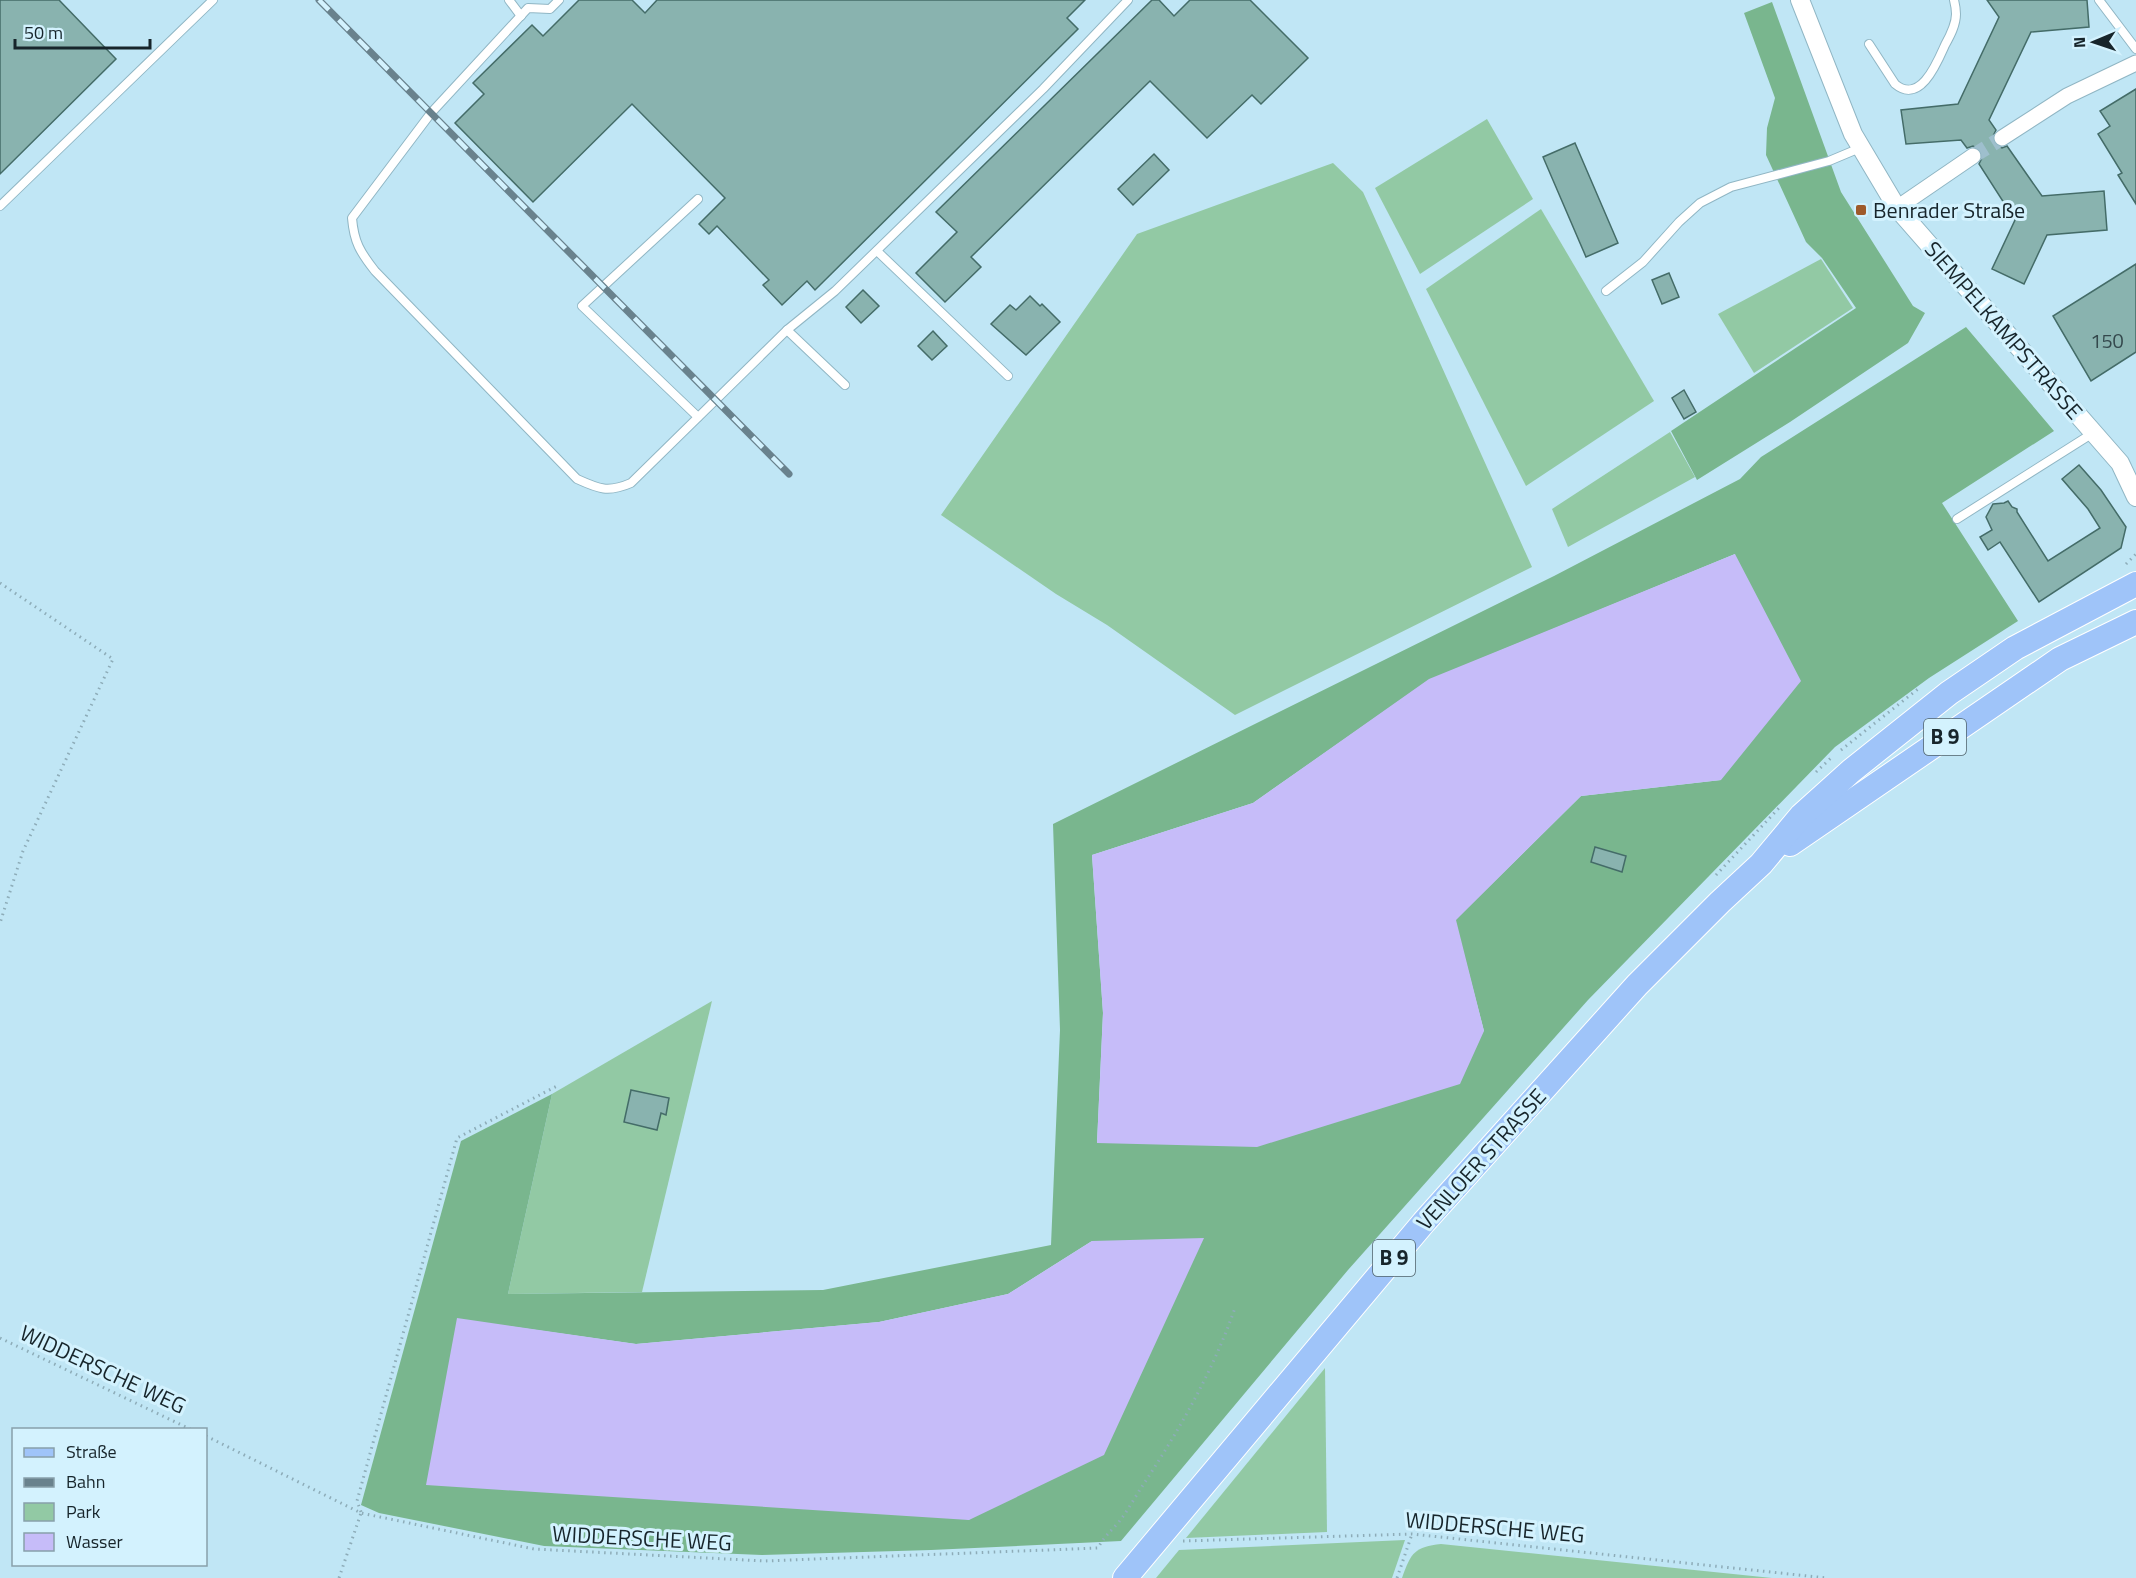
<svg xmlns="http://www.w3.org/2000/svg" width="2136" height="1578" font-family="'Titillium Web',sans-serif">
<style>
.green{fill:#92c9a4}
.forest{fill:#79b68e;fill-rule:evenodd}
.water{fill:#c6bcf9}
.building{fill:#89b3af;stroke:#446c68;stroke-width:1.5}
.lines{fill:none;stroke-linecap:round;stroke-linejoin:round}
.minor-tunnel{stroke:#9ebfcd;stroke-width:15;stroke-dasharray:15 8;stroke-linecap:butt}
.service-casing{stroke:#90b6c4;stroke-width:10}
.minor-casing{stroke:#90b6c4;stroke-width:17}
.tertiary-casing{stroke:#90b6c4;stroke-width:20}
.primary-casing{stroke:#fff;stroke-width:26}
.path{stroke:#8dacb8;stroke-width:3;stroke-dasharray:1.5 4.5;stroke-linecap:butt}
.service{stroke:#fff;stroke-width:8}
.minor{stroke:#fff;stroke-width:15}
.tertiary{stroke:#fff;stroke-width:18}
.primary{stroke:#9fc4f9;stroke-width:24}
.rail-casing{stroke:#69828d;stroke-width:7}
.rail{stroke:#d3f2fe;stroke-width:4.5;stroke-dasharray:14;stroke-linecap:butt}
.poi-dot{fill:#9e5a2b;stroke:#d3f2fe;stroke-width:2}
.labels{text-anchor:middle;stroke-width:6;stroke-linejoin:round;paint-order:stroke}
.number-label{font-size:20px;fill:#34484c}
.shield{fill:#d3f2fe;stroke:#4f626a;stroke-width:1.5}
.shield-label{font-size:21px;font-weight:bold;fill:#17252b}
.poi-label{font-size:22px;fill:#17252b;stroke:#d3f2fe;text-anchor:start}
.street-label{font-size:22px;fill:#17252b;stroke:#d3f2fe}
</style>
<rect width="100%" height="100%" fill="#c0e6f5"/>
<!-- green -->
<g class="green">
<polygon points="1487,119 1533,199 1420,274 1375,188"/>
<polygon points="1333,163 1363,192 1532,567 1235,715 1107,625 1056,594 941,515 1137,234"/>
<polygon points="1541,209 1654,401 1526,486 1426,289"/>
<polygon points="1821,259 1853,308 1754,373 1718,314"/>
<polygon points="1670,432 1695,477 1568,547 1552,509"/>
<polygon points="712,1001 642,1292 508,1294 552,1094"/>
<polygon points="1325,1368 1327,1532 1186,1538"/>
<polygon points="1405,1540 1392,1578 1156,1578 1179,1550"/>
<path d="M 1441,1544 L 1772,1578 L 1402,1578 C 1411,1552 1415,1547 1441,1544 Z"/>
</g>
<!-- forest -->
<g class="forest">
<polygon points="1772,2 1841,192 1913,306 1925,313 1908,343 1790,422 1697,480 1671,431 1856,308 1822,258 1806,242 1766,155 1767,128 1775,98 1744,13"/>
<path d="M 1966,327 L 2054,431 L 1942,503 L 2018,621 L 1929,678 L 1835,747 L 1588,1000 L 1348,1270 L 1121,1541 L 931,1550 L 762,1555 L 544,1546 L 379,1513 L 361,1505 L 461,1141 L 552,1094 L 508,1294 L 823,1290 L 1051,1245 L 1060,1030 L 1053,824 L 1554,576 L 1740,479 L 1761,457 ZM 1735,554 L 1721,780 L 1581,796 L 1455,920 L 1484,1031 L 1097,1143 L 1103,1013 L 1092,855 L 1253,803 L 1429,680 ZM 1092,1241 L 969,1520 L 457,1319 L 636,1344 L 879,1322 L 1008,1294 Z"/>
</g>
<!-- water -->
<g class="water">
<polygon points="1735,554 1801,681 1721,780 1581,796 1456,920 1484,1031 1460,1084 1257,1147 1097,1143 1103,1013 1092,855 1253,803 1429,679"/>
<polygon points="1204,1238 1104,1455 969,1520 426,1485 457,1318 636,1344 879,1322 1008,1294 1092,1241"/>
</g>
<!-- building -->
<g class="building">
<polygon points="0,0 59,0 116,59 0,174"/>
<polygon points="579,0 632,0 645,13 657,0 1085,0 1067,18 1078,29 815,290 807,281 782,305 763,285 769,280 717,226 709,234 699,224 725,198 632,104 533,202 455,123 484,94 473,83 532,25 543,36"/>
<polygon points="1152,0 1159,0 1174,16 1190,0 1250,0 1308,58 1261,104 1252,95 1207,138 1150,81 971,257 981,267 945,302 916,273 957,232 936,212"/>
<polygon points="1987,0 2087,0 2089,27 2031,32 1989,120 1996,130 1992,138 1994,144 2002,148 2007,146 2042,196 2104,191 2107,230 2047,235 2024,284 1992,269 2015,220 1979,164 1983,156 1981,150 1973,146 1967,148 1961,140 1906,144 1901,110 1958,104 1999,17"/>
<polygon points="2136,89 2136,204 2118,175 2122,173 2098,134 2110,126 2100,111"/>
<polygon points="1575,143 1618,243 1586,257 1543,157"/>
<polygon points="1154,154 1169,170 1133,205 1118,189"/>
<polygon points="2136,264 2136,352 2091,381 2053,316"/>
<polygon points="1669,273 1679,297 1662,304 1652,280"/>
<polygon points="863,290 879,306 861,323 846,307"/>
<polygon points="1030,296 1040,306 1042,304 1060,322 1026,355 991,324 1010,305 1016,310"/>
<polygon points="933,331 947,346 932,360 918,346"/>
<polygon points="1684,390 1696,412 1684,419 1672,398"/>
<polygon points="2079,465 2101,490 2126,527 2121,548 2039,602 2000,542 1988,550 1980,537 1992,530 1986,517 1993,504 2004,503 2008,501 2012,507 2017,509 2017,512 2048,561 2100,528 2088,509 2062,479"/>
<polygon points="1595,847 1626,856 1622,872 1591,862"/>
<polygon points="631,1090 669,1098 666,1115 661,1113 657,1130 624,1122"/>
</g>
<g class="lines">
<!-- minor-tunnel -->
<polyline class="minor-tunnel" points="1973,156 2002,138"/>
<!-- service casing -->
<g class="service-casing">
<g id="service">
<polyline points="509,0 521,16"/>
<path d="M 559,0 L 550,9 L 528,8 L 431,113 L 352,218 C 354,242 360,252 375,271 L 577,479 C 599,489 608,493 631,483 L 787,330"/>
<polyline points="2099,0 2136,49"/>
<path d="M 1869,44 L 1895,84 C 1920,105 1937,63 1945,45 C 1950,36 1956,25 1956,14 C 1956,9 1955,4 1954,0"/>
<polyline points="698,199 582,306 698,417"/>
<polyline points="0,206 213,0"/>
<polyline points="877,251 1008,376"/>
<polyline points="1606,291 1643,262 1679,222 1700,203 1731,187 1829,161 1860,148"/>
<polyline points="845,385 787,330 835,291 1043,89 1128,0"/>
<polyline points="1957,519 2093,433"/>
</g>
</g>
<!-- minor casing -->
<g class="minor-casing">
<g id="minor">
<polyline points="2002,138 2067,96 2136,63"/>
<polyline points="1897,208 1973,156"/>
</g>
</g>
<!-- tertiary casing -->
<g class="tertiary-casing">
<polyline id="tertiary" points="1800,0 1853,134 1897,208 2120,463 2136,497"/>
</g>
<!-- primary casing -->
<g class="primary-casing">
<g id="primary">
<polyline points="1790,844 2060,659 2136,622"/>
<polyline points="1125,1578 1424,1222 1637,985 1720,902 1761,864 1801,816 1851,771 1949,693 2015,648 2136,584"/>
</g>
</g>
<!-- path -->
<g class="path">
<polyline points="2126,564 2136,554"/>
<polyline points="0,583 113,659 23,851 0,923"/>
<polyline points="1841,750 1918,689"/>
<polyline points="1816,772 1831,758"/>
<polyline points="1716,875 1779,808"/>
<polyline points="0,1338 192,1430"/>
<path d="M 206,1436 L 361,1513 L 534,1549 L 764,1561 L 1098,1548 C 1103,1538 1110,1532 1118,1523 C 1127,1512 1135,1497 1143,1485 C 1180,1429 1213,1371 1235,1308"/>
<polyline points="361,1512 357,1501 457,1138 557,1086"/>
<polyline points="1183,1541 1412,1534 1827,1578"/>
<polyline points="339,1578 361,1513"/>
<polyline points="1397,1578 1412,1534"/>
</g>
<!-- service -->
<use href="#service" class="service"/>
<!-- minor -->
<use href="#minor" class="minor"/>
<!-- tertiary -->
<use href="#tertiary" class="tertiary"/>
<!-- primary -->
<use href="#primary" class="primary"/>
<!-- rail casing -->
<g class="rail-casing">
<polyline id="rail" points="319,0 789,474"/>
</g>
<!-- rail -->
<use href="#rail" class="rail"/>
</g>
<!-- markers -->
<rect class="poi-dot" x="1855" y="204" width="12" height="12" rx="3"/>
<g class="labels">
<!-- number labels -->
<g class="number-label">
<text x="2107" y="348">150</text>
</g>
<!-- shield labels -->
<g class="shield">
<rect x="1924" y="719" width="42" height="36" rx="4.5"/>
<rect x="1373" y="1240" width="42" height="36" rx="4.5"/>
</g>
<g class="shield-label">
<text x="1945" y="744">B 9</text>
<text x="1394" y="1265">B 9</text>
</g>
<!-- poi labels -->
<g class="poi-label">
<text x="1873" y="218">Benrader Straße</text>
</g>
<!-- street labels -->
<g class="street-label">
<text transform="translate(2004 330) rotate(49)" y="8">SIEMPELKAMPSTRASSE</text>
<text transform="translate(1481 1159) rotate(-48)" y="8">VENLOER STRASSE</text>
<text transform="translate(103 1369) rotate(25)" y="8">WIDDERSCHE WEG</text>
<text transform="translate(1495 1527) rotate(5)" y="8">WIDDERSCHE WEG</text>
<text transform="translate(642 1538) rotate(3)" y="8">WIDDERSCHE WEG</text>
</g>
</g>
<!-- legend -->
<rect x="12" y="1428" width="195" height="138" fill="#d3f2fe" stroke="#88a0aa" stroke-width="1.5"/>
<rect x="24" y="1448" width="30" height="9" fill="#9fc4f9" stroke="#88a0aa" stroke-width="1.5"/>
<text x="66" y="1458" font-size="18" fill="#17252b">Straße</text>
<rect x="24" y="1478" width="30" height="9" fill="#69828d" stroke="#88a0aa" stroke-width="1.5"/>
<text x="66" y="1488" font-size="18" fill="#17252b">Bahn</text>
<rect x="24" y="1503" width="30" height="18" fill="#92c9a4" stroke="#88a0aa" stroke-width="1.5"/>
<text x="66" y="1518" font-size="18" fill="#17252b">Park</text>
<rect x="24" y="1533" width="30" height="18" fill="#c6bcf9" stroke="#88a0aa" stroke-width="1.5"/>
<text x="66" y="1548" font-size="18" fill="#17252b">Wasser</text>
<!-- north arrow -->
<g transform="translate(2094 42) rotate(268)" stroke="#d3f2fe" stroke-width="4.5" paint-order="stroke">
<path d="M0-4.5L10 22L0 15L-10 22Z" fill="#17252b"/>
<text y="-9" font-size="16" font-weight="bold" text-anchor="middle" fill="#17252b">N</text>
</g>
<!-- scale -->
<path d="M15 39v9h135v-9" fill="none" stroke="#17252b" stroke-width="3"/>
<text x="24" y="39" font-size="18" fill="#17252b" stroke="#d3f2fe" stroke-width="4.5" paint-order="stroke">50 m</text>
</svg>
